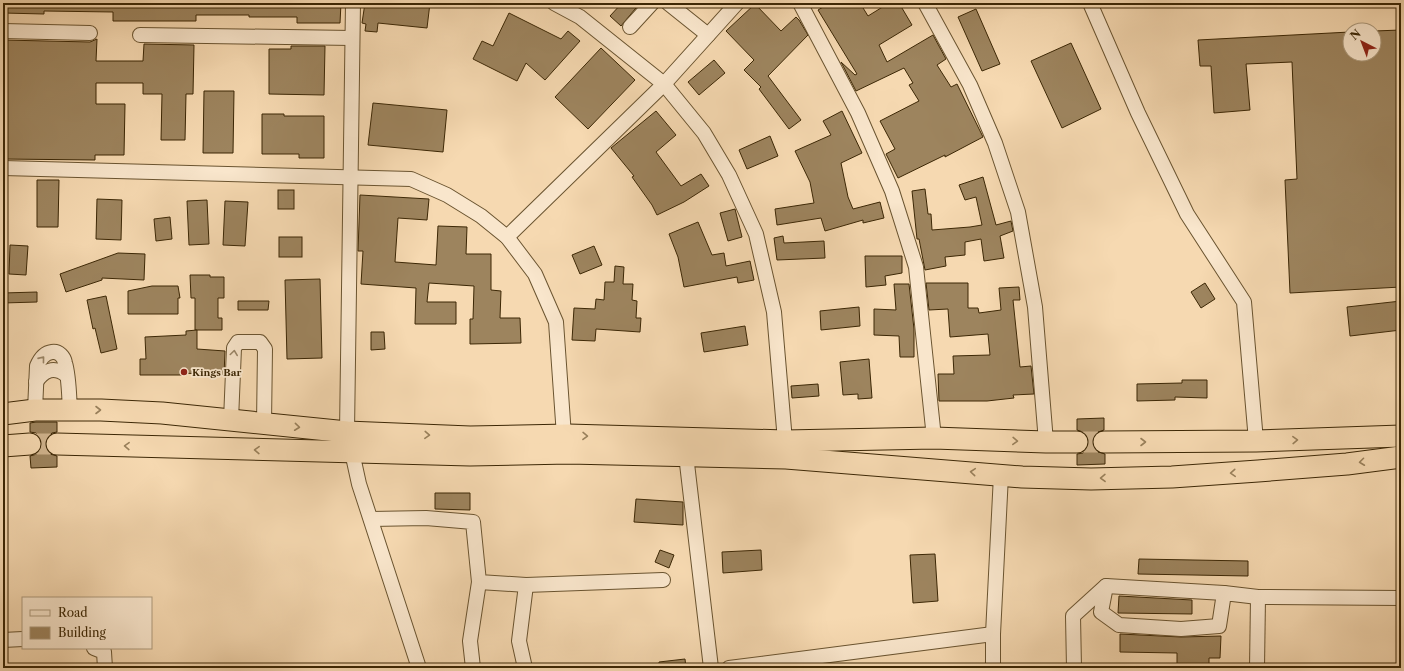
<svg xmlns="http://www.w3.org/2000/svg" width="1404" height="671" font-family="'Libre Caslon Text',serif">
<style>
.building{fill:#9d845e;stroke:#3c2705}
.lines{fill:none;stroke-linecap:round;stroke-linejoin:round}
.highway-tunnel{stroke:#d1b58f;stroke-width:21;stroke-dasharray:21 10;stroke-linecap:butt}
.minor-casing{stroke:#6a5430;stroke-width:16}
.highway-casing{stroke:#3c2705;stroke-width:23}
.minor{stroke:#f9e6cc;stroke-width:14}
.highway{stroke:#f6d9b1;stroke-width:21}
.oneway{stroke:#9a8668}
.oneway2{stroke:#99805b}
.poi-dot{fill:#8f2418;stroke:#f9e6cc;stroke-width:1.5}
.labels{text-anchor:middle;stroke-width:3.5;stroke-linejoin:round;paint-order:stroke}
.poi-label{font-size:10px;font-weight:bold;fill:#3c2705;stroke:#f9e6cc;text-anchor:start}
</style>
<rect width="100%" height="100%" fill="#f6d9b1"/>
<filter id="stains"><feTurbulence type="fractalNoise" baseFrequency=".005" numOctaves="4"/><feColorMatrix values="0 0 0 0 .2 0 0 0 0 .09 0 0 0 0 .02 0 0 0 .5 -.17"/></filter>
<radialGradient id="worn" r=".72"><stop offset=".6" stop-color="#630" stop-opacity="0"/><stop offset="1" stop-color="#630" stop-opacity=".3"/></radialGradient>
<!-- building -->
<g class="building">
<polygon points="3,3 341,3 340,23 297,23 297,17 249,17 249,15 196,15 196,21 113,21 113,12 44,11 44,14 3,13"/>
<polygon points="365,3 430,3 427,28 378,23 377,32 365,31 366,24 362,23"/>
<polygon points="622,3 640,3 621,26 610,16"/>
<polygon points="830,3 860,3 868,16 889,3 899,3 912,25 879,45 887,62 933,35 946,59 937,65 951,87 957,84 983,137 945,157 945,155 898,178 886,154 895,149 880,121 919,101 909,85 913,83 904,68 856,91 841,62 855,75 857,74 818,10"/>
<polygon points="755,4 781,31 796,17 799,20 808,35 768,76 801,120 789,129 759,89 761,87 744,70 754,60 726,31"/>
<polygon points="976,9 1000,64 982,71 958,17"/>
<polygon points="509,13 561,39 568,31 580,41 545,80 526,63 517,81 473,59 482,41 493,46"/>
<polygon points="1401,30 1401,287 1290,293 1285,180 1297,179 1292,62 1246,64 1250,110 1214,113 1211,66 1200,66 1198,40 1350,32 1350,54 1374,54 1374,31"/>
<polygon points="97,39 96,61 143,61 144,44 194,45 193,94 186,94 185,140 161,140 162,94 143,94 143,83 96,83 96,104 125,104 124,155 95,155 95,160 3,159 3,40 90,42"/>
<polygon points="1071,43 1101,109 1062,128 1031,61"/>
<polygon points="291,46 325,46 324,95 269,94 269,49 291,49"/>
<polygon points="601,48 635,80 588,129 555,97"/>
<polygon points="714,60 725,73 699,95 688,82"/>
<polygon points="204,91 234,91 233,153 203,153"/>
<polygon points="373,103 447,110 443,152 368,145"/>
<polygon points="656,111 676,135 656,152 681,186 701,174 709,186 684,202 657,215 652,205 632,177 634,176 611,148"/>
<polygon points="842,111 862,153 841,163 848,197 853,209 880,202 884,218 863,223 863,220 825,231 821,218 777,225 775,209 814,203 810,182 795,151 831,135 823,121"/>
<polygon points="262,114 284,114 284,116 324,116 324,158 299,158 299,154 262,154"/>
<polygon points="770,136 778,156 747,169 739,150"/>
<polygon points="983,177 996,225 1011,221 1013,231 1000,236 1004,258 984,261 981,239 965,242 965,255 945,257 946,266 925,270 919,239 917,239 912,191 925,189 928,214 931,214 932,230 970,227 982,225 976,197 965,200 959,185"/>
<polygon points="37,180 59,180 58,227 37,227"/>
<rect x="278" y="190" width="16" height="19"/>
<polygon points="360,195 429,199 427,220 398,218 395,262 436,265 438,226 467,227 466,254 491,254 491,290 501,291 500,318 520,318 521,343 470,344 470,319 473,319 474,286 429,283 427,302 456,302 456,324 415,324 416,288 361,284 363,251 358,251"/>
<polygon points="97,199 122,200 121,240 96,239"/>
<polygon points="207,200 209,244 189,245 187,201"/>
<polygon points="225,201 248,202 245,246 223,245"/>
<polygon points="735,209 742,237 728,241 720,213"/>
<polygon points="170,217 172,239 156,241 154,219"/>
<polygon points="698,222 712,255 724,253 726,266 750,261 754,280 738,283 737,277 684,287 678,257 669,234"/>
<polygon points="783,236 784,243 824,241 825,258 777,260 774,238"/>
<rect x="279" y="237" width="23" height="20"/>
<polygon points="10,245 28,246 26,275 9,274"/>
<polygon points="594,246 602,265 580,274 572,255"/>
<polygon points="118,253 145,254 144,280 102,278 102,280 66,292 60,274"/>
<polygon points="865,256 902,256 902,273 885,276 886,285 866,287"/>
<polygon points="615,266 624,267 623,284 633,284 632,300 637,301 636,318 641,318 640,332 596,329 595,341 572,340 574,308 595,309 596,299 604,300 605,282 614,282"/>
<polygon points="190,275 210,275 210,277 224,277 224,298 218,298 218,318 222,318 222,330 195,330 195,298 191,298"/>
<polygon points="320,279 322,358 287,359 285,280"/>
<polygon points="926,283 968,283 968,308 978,308 979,313 1001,310 999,288 1019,287 1020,300 1013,300 1020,367 1031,366 1034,394 1013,395 1014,398 987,401 939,401 938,374 954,374 953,356 990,355 988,334 950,337 948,309 929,310"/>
<polygon points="1205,283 1215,299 1201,308 1191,292"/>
<polygon points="894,284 909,284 914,329 914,357 900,357 899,336 874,335 874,309 896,310"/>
<polygon points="152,286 178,286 180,298 178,298 178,314 128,314 128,291"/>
<polygon points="37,292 37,302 3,303 3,293"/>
<polygon points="106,296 117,349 101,353 95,328 93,329 87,300"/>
<polygon points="238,301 269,301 268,310 238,310"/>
<polygon points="1401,301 1401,330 1350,336 1347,307"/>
<polygon points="859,307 860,326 821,330 820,311"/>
<polygon points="745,326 748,345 704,352 701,333"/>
<polygon points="197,330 197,349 225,351 224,375 182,373 182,375 140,375 140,359 146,359 145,337 186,335 186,331"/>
<polygon points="371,332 384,332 385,349 371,350"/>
<polygon points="869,359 872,398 858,399 858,394 843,395 840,362"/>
<polygon points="1182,380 1207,380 1207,398 1175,397 1175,400 1137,401 1137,384 1182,383"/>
<polygon points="818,384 819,396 792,398 791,386"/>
<polygon points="1104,418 1104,430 1098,432 1094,436 1092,442 1094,448 1098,452 1105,454 1105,464 1077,465 1077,454 1083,453 1087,448 1089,442 1088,436 1083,432 1077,430 1077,419"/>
<polygon points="36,422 57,422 57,432 52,433 47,437 45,444 46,449 50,454 57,456 57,467 31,468 30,456 37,454 41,449 42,444 40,437 36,433 30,432 30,423"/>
<polygon points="435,493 470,493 470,510 435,509"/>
<polygon points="636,499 683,502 683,525 634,522"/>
<polygon points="660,550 674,555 669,568 655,562"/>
<polygon points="761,550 762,570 723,573 722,552"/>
<polygon points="935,554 938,601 913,603 910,555"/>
<polygon points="1139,559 1248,561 1248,576 1138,574"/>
<polygon points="1119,596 1192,600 1192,614 1118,613"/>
<polygon points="1120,634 1181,637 1221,636 1220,658 1209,658 1209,668 1177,668 1177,653 1120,652"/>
<polygon points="685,659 686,668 659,668 659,662"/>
</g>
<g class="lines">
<!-- highway-tunnel -->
<g class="highway-tunnel">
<polyline points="1077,442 1104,442"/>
<polyline points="30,444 57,444"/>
</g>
<!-- minor casing -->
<g class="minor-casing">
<g id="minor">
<polyline points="554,3 580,17 664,84 704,133 729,175 756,234 774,312 785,441"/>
<polyline points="668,3 708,35"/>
<polyline points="800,3 858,113 892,191 916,267 934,438"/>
<polyline points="925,3 970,85 995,143 1018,212 1035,307 1046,442"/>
<polyline points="1090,3 1138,113 1187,214 1244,302 1256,441"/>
<polyline points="630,27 652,3"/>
<polyline points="3,31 90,33"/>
<polyline points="140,35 352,38"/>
<polyline points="3,168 411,179 447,195 481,216 507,237 535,274 556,322 564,436"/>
<polyline points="507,237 664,84 737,3"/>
<path d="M 36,382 C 44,370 54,366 66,375"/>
<path d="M 35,410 L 37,366 C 40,359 44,353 52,352 C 59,351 64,357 65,363 C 69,376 69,396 70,410"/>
<polyline points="231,420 234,348 238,342 260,342 265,349 264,423"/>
<polyline points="347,432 353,3"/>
<polyline points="352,452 359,484 419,668"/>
<polyline points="686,455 711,668"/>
<polyline points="371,519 426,518 473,522 479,582 526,585 663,580"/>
<polyline points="1106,586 1224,593"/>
<polyline points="3,640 23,639"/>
<polyline points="94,648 104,652 105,668"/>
<polyline points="473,668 470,641 479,582"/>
<polyline points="525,668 519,641 526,585"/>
<polyline points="729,668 993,634"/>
<polyline points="993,668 993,634 1001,475"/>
<polyline points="1074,668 1073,616 1106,586 1101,612 1119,625 1181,629 1219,626 1224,593 1258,597 1401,598"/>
<polyline points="1257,668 1258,597"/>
</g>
</g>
<!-- highway casing -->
<g class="highway-casing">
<g id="highway">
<polyline points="3,414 35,410 101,410 162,413 347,432 470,437 568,435 785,441 934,438 1046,442 1077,442"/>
<polyline points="1104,442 1256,441 1401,436"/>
<polyline points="57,444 470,455 569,453 786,458 1022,477 1091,479 1172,477 1258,471 1347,464 1401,457"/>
<polyline points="3,446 30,444"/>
</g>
</g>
<!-- minor -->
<use href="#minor" class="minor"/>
<!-- highway -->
<use href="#highway" class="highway"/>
</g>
<!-- one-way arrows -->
<defs><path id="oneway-chevron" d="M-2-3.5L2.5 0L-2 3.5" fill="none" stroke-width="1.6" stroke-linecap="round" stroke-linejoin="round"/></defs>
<g class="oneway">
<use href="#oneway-chevron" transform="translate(234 353) rotate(-82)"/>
<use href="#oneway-chevron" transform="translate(42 359) rotate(-51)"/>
</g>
<g class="oneway2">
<use href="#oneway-chevron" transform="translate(98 410)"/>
<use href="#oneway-chevron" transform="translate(297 427) rotate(6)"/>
<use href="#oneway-chevron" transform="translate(427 435) rotate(3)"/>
<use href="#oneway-chevron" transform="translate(585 436) rotate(1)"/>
<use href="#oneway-chevron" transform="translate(1295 440) rotate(-2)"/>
<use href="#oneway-chevron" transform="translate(1015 441) rotate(2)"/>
<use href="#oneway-chevron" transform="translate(1143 442)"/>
<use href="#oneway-chevron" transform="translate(127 446) rotate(-178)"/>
<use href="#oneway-chevron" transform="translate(257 450) rotate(-178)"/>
<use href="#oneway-chevron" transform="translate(1362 462) rotate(173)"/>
<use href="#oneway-chevron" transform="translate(973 472) rotate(-175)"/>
<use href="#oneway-chevron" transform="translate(1233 473) rotate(176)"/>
<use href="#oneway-chevron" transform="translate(1103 478) rotate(179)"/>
</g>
<!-- markers -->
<circle class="poi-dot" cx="184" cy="372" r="4"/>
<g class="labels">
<!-- poi labels -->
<g class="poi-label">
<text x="192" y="376">Kings Bar</text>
</g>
</g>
<!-- margin -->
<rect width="1404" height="671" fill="none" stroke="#f6d9b1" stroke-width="16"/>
<rect x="4" y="4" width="1396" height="663" fill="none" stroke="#3c2705" stroke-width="2"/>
<rect x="8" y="8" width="1388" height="655" fill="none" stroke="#3c2705"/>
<!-- legend -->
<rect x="22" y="597" width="130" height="52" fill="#f9e6cc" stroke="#ad9a7c"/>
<rect x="30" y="610" width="20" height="6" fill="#f9e6cc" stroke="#ad9a7c"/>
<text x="58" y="617" font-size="12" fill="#3c2705">Road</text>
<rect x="30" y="627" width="20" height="12" fill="#9d845e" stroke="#ad9a7c"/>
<text x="58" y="637" font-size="12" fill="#3c2705">Building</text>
<!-- north arrow -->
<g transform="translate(1362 42) rotate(318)"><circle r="19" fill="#f9e6cc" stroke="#ad9a7c"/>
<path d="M0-3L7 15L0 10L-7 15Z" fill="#8f2418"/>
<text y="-6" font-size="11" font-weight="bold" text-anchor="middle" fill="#3c2705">N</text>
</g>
<rect width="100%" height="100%" filter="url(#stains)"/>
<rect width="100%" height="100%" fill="url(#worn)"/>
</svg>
